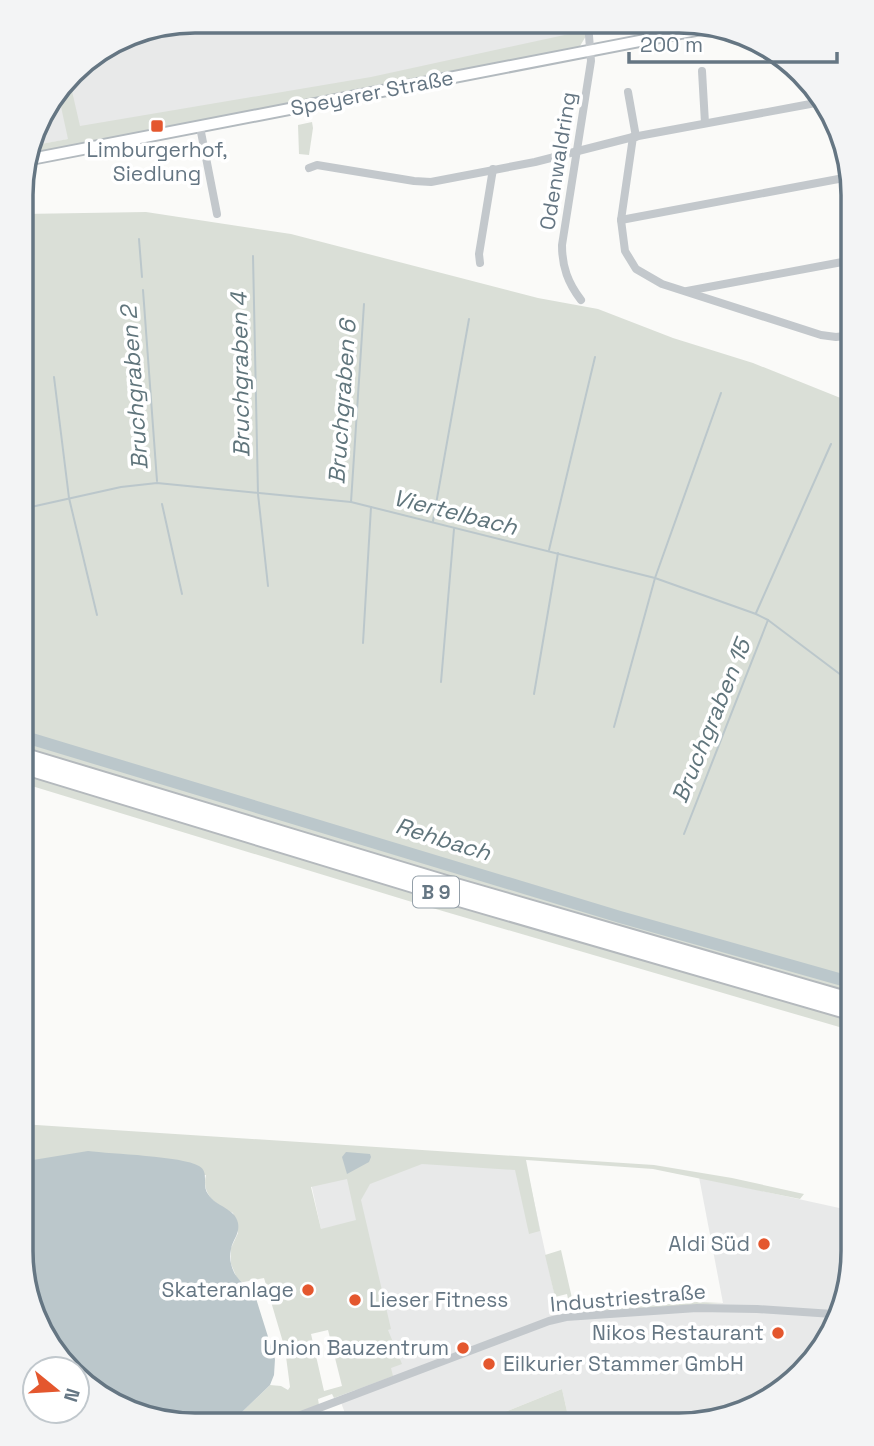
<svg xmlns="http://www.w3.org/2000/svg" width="874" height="1446" font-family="'Space Grotesk',sans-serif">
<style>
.built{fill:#e8e9e9}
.green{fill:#dadfd7;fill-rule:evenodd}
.water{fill:#bbc7cb}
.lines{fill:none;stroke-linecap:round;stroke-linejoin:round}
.stream{stroke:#bbc7cb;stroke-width:2}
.river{stroke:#bbc7cb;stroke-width:12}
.secondary-casing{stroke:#b3babf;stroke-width:14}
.highway-casing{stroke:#b4b9bd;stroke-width:18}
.street{stroke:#c3c8cc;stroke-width:8}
.secondary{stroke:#fff;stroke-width:10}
.highway{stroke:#fff;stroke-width:14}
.poi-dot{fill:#e4572e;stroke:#fff;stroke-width:2.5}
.labels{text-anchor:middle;stroke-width:7;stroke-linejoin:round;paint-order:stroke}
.shield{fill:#fff;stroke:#939fa8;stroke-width:2}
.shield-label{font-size:19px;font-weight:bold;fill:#657683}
.street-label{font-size:21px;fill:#657683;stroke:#fff}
.poi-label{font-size:21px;fill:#657683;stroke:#fff;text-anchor:end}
.water-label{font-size:23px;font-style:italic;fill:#60757c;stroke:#fff}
.rim{fill:none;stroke:#657683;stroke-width:3.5}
</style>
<rect width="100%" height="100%" fill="#fafaf8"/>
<!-- built -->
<g class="built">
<polygon points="195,21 584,23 586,36 165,122 30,146 39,118 80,64 129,34"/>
<polygon points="303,1146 525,1160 559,1315 723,1303 699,1177 853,1211 853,1263 817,1357 745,1412 680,1425 672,1425 668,1412 621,1425 570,1425 562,1389 475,1424 349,1424 339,1397 356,1391"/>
</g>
<!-- green -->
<g class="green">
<polygon points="568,23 584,23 586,36 580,46 581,49 191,125 176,125 28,154 30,146 68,139 58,93 69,78 80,126 371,77 569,34"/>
<polygon points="312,122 313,128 309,155 299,154 298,125"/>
<polygon points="146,212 291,234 538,298 598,309 673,338 753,363 853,403 853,993 522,899 22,748 22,214"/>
<polygon points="22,773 853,1019 853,1031 412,902 22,783"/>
<path d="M 21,1124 L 654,1165 L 732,1178 L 804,1194 L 800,1199 L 653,1169 L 526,1160 L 540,1231 L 529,1234 L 515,1170 L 422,1164 L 370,1184 L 361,1200 L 391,1329 L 388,1330 L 402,1364 L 391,1368 L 393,1376 L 334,1398 L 332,1394 L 318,1399 L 319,1405 L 267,1424 L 212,1424 L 242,1412 L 270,1385 L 281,1386 L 288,1390 L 290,1387 L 285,1349 L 264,1278 L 239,1283 L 231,1264 L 231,1248 L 238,1233 L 233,1213 C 217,1205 201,1195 206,1175 L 21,1173 ZM 347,1179 L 356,1220 L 321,1229 L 311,1187 ZM 328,1330 L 342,1386 L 324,1391 L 311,1334 Z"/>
<polygon points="561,1250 574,1307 581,1311 697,1302 723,1303 571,1313 567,1294 555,1297 545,1255"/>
<polygon points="562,1389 570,1425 475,1424"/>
<polygon points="668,1412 672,1425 621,1425"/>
</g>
<!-- water -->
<g class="water">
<path d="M 88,1151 C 111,1154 182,1156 199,1166 C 210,1172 201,1185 208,1194 C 216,1207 235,1208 238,1223 C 240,1234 233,1239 231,1249 C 227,1269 239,1283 254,1292 L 275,1359 L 274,1375 L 270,1385 L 242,1412 L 212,1424 L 172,1423 L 89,1389 L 77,1374 L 77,1369 L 73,1369 L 34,1317 L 21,1251 L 21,1173 L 25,1172 L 33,1160 Z"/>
<polygon points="346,1152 370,1154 371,1157 369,1162 347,1174 342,1157"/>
</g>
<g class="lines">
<!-- stream -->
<g class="stream">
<polyline points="139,239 142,277"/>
<polyline points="253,256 258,494 268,586"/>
<polyline points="143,290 157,481"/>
<polyline points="54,377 69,498 97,615"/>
<polyline points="351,502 364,304"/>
<polyline points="162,504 182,594"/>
<polyline points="22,509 121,487 157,483 351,502 655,578 756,614 768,620 853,684"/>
<polyline points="433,521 469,319"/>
<polyline points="549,550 595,357"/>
<polyline points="756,613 831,444"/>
<polyline points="363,643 371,507"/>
<polyline points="441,682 454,529"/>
<polyline points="534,694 558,553"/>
<polyline points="614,727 655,578 721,393"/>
<polyline points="684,834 768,620"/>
</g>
<!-- river -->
<polyline class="river" points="22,736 620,917 853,983"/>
<!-- secondary casing -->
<g class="secondary-casing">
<polyline id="secondary" points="26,160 717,26"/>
</g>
<!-- highway casing -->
<g class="highway-casing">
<g id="highway">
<polyline points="22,755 456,886 853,1001"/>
<polyline points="22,766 456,898 853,1013"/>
</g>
</g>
<!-- street -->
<g class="street">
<polyline points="702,71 705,123"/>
<polyline points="628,92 636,137"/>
<polyline points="200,127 217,214"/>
<polyline points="633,137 621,220 625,251 636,269 662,284 821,335 836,337 853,335"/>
<polyline points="309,168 317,165 414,181 431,182 535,162 633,137 821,102"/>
<polyline points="621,220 849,177"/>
<polyline points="480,263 479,254 493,169"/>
<polyline points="687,291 853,260"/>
<path d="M 581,300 C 568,283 562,267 562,245 L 591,61 L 588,23"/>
<polyline points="277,1424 549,1321 566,1317 697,1308 757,1309 833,1314"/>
</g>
<!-- secondary -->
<use href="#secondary" class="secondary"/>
<!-- highway -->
<use href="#highway" class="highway"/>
</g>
<!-- markers -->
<g class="poi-dot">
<rect x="150" y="119" width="14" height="14" rx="3.5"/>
<circle cx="764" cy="1244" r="7"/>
<circle cx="308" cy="1290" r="7"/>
<circle cx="355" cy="1300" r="7"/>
<circle cx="778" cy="1333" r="7"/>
<circle cx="463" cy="1348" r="7"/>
<circle cx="489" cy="1364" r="7"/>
</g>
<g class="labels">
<!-- shield labels -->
<rect class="shield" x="413" y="876.5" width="46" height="31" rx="5"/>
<g class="shield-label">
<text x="436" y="899">B 9</text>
</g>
<!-- street labels -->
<g class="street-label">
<text transform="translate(372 93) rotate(-11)" y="7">Speyerer Straße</text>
<text transform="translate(558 161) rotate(-81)" y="7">Odenwaldring</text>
<text transform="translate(628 1298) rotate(-5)" y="7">Industriestraße</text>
</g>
<!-- poi labels -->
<g class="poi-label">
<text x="157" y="157" text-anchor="middle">Limburgerhof,<tspan x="157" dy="24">Siedlung</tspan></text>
<text x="750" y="1251">Aldi Süd</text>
<text x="294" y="1297">Skateranlage</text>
<text x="369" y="1307" text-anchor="start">Lieser Fitness</text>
<text x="764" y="1340">Nikos Restaurant</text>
<text x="449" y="1355">Union Bauzentrum</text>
<text x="503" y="1371" text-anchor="start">Eilkurier Stammer GmbH</text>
</g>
<!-- water labels -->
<g class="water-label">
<text transform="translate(240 375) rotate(-91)" y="8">Bruchgraben 4</text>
<text transform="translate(134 388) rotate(-94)" y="8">Bruchgraben 2</text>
<text transform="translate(342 402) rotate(-86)" y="8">Bruchgraben 6</text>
<text transform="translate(455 512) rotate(14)" y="8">Viertelbach</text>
<text transform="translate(711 721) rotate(-68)" y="8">Bruchgraben 15</text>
<text transform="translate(443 839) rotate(17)" y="8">Rehbach</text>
</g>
</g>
<!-- crop -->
<path d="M0 0H874V1446H0ZM195 33H679A162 162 0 0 1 841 195V1251A162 162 0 0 1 679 1413H195A162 162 0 0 1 33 1251V195A162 162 0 0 1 195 33Z" fill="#f3f4f5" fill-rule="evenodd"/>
<path class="rim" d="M195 33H679A162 162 0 0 1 841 195V1251A162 162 0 0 1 679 1413H195A162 162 0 0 1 33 1251V195A162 162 0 0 1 195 33Z"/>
<!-- north arrow -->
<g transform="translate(56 1390) rotate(108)"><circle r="33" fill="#ffffff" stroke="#c1c8cd" stroke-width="2"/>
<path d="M0-5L12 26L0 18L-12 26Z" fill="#e4572e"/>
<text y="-10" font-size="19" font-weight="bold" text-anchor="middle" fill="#657683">N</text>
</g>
<!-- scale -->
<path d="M629 52v10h208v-10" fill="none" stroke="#657683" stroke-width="3.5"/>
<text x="640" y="52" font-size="21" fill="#657683" stroke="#ffffff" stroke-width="5" paint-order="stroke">200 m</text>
</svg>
